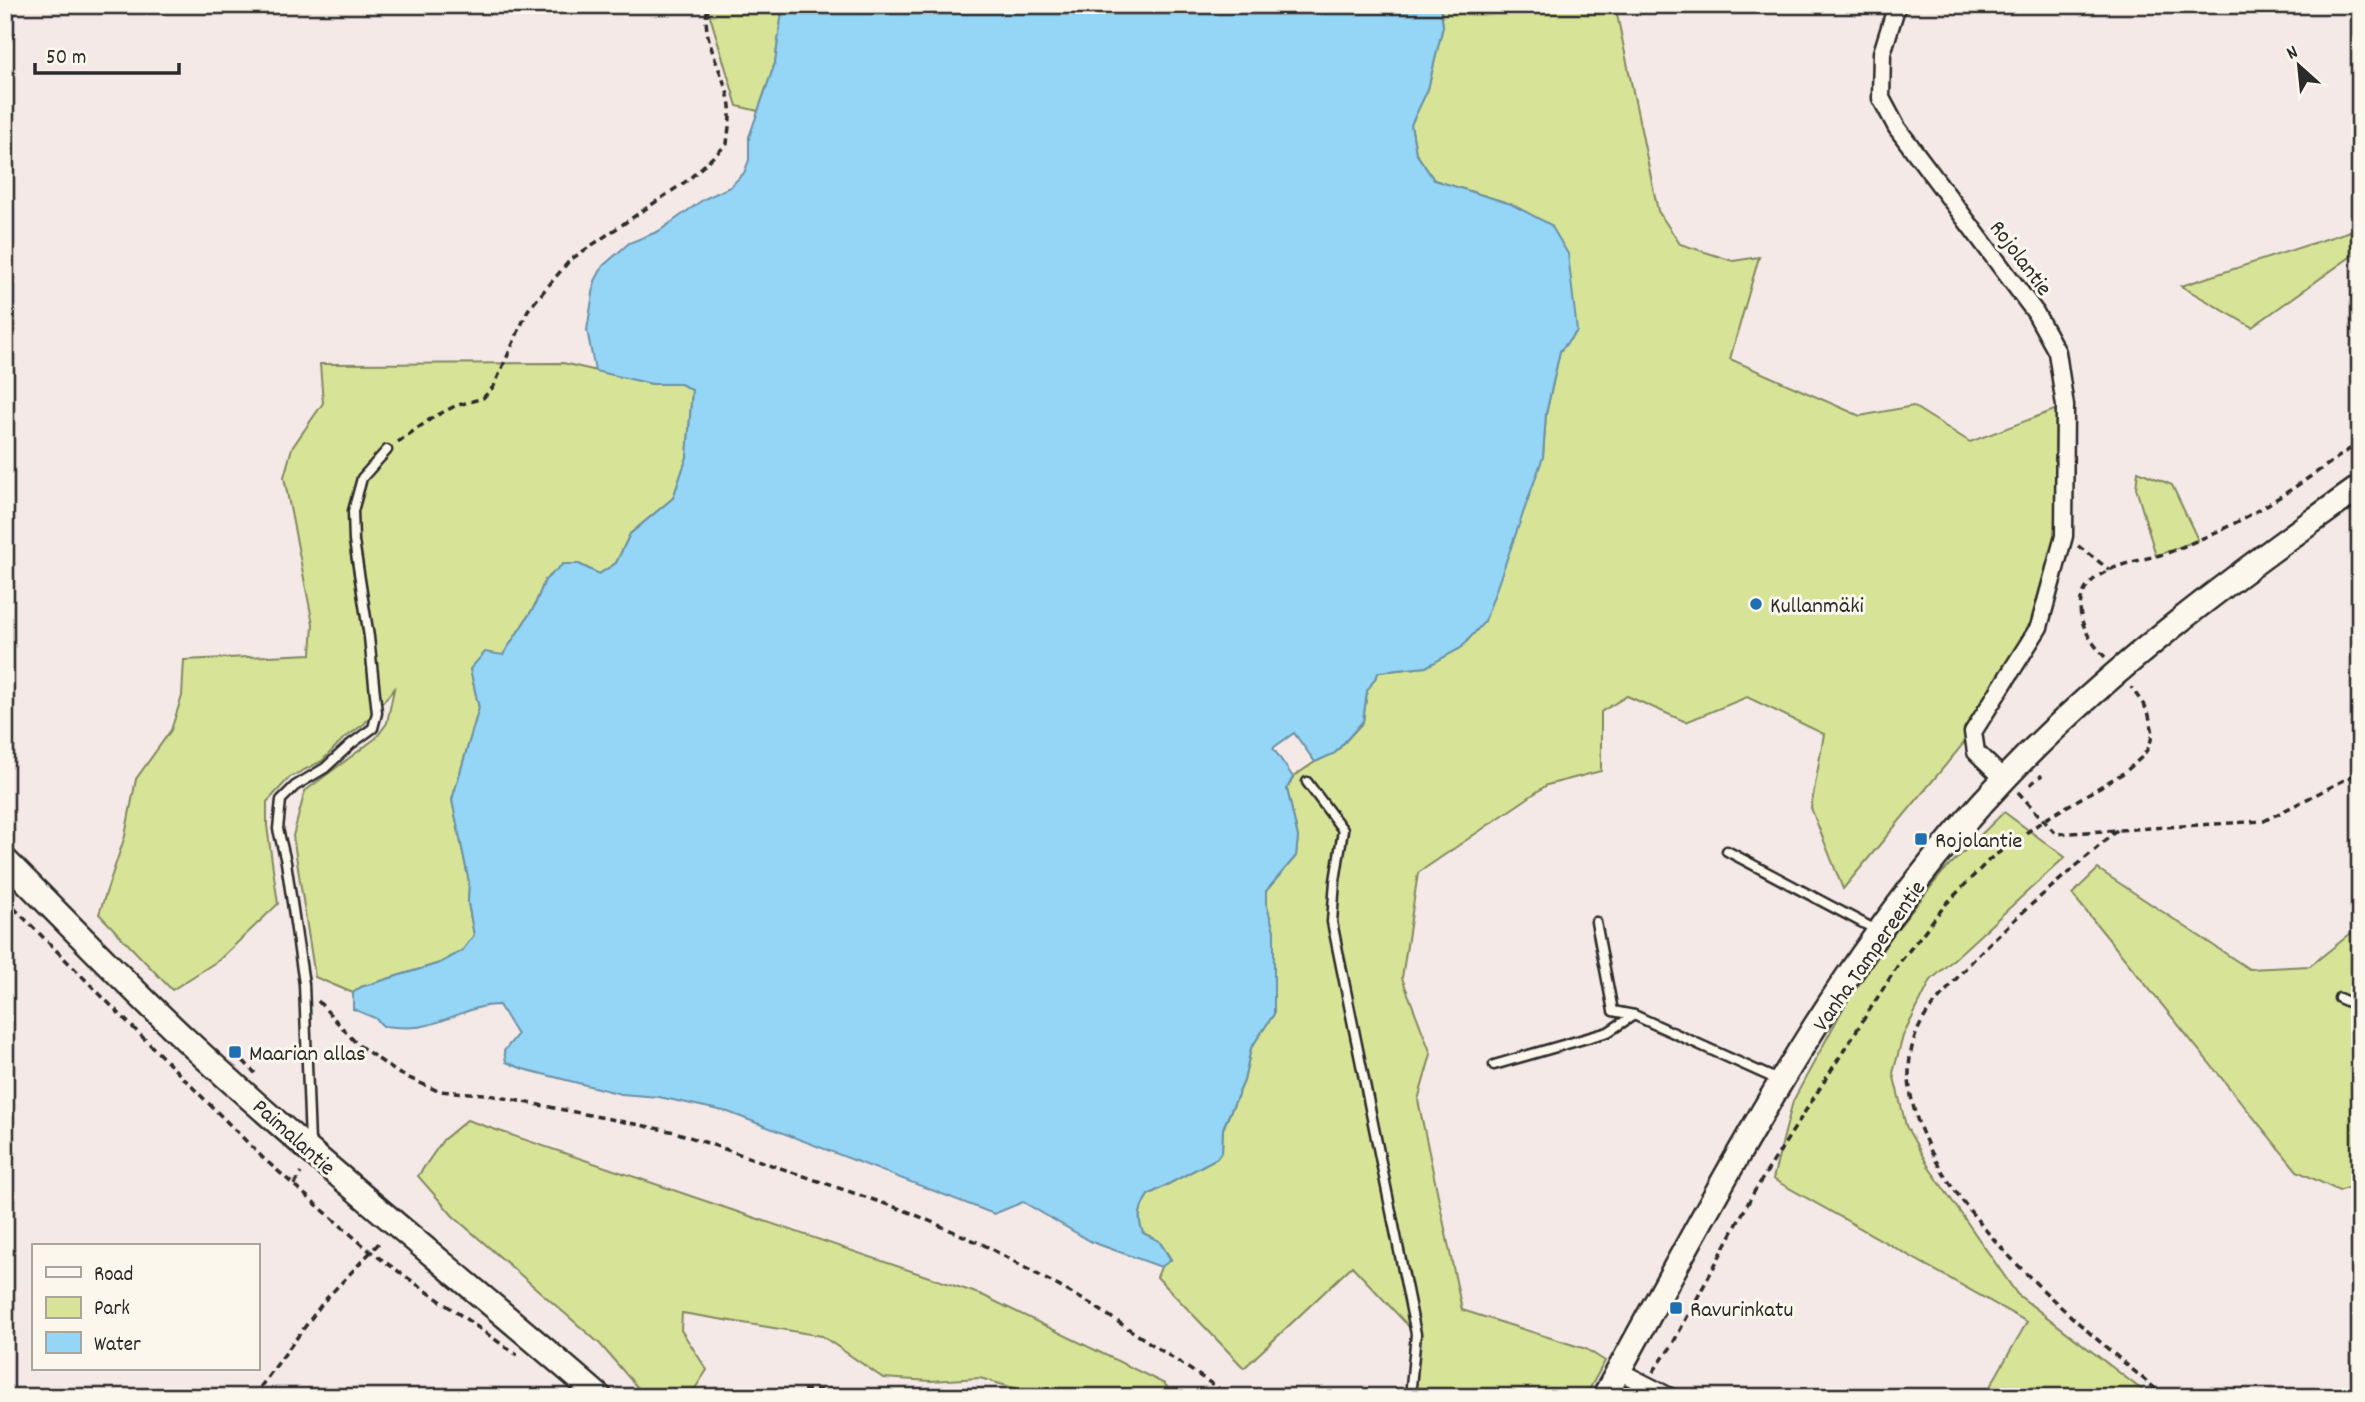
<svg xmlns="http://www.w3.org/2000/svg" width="2365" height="1402" font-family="Dekko,sans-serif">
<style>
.green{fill:#d7e497;stroke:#818861;stroke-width:2}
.water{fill:#95d5f6;stroke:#6b91a5;stroke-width:2}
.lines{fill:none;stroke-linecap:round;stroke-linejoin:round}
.lane-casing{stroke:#2b2b2b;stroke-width:13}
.street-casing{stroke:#2b2b2b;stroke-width:21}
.secondary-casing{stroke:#2b2b2b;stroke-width:28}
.path{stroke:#2b2b2b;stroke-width:3.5;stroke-dasharray:7 5;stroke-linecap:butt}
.lane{stroke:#fbf7ec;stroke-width:8}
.street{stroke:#fbf7ec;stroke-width:16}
.secondary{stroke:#fbf7ec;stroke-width:23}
.poi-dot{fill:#1f6fb2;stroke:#fbf7ec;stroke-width:2.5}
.labels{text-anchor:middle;stroke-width:6;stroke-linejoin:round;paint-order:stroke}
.street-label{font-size:23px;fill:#2b2b2b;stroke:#fbf7ec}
.poi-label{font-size:23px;fill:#2b2b2b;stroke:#fbf7ec;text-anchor:start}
</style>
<rect width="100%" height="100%" fill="#f5e9e7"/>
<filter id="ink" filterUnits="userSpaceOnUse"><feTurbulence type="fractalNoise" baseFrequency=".0143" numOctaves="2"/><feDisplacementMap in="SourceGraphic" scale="14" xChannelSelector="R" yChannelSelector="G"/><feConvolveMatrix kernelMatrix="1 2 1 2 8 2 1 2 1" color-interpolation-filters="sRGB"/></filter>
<g filter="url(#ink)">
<!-- green -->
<g class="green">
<polygon points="710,5 783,5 775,63 758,111 737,106 708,9"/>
<path d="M 1440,5 L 1615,5 L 1658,211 L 1680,244 L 1733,261 L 1759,257 L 1730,359 L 1860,416 L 1913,406 L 1970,442 L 2065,406 L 2064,536 L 2039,627 L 1973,732 L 1843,889 L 1811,808 L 1824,734 L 1747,697 L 1686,722 L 1627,696 L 1601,712 L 1601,771 L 1547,785 L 1418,873 L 1402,978 L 1431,1054 L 1418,1100 L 1462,1310 L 1586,1349 L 1605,1361 L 1585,1397 L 1410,1397 L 1416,1334 L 1352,1266 L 1244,1368 L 1157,1277 L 1161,1267 L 1171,1259 L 1159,1241 L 1143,1233 C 1137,1218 1139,1209 1148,1195 L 1217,1158 L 1222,1151 L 1223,1129 L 1244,1081 L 1251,1048 L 1274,1014 L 1274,931 L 1266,903 L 1266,891 L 1296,856 L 1298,837 L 1287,789 L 1293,777 L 1315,762 L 1335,753 L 1363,722 L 1367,691 L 1379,672 L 1426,667 L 1543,457 L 1546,414 L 1560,351 L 1577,331 L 1511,204 L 1434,180 L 1416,153 L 1411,124 L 1428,89 L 1443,26 Z"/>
<polygon points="2360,228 2360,250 2252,327 2181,286"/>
<polygon points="563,363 652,384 681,384 692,390 687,457 673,498 630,534 616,563 599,574 579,564 545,580 534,607 503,655 470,669 479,708 452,800 469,882 468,903 474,935 462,951 440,963 361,987 353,993 315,977 293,836 305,791 376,738 387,723 394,689 364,724 342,740 322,761 290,777 267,802 267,826 278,904 219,960 172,990 99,914 125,836 136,779 171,730 182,696 184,660 311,654 313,624 284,477 292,448 323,403 320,364"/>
<polygon points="2138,471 2172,485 2198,540 2156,556 2136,488"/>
<polygon points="2004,812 2065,857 1931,980 1903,1036 1893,1073 1906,1126 1930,1169 2017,1294 2151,1397 1984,1397 2027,1322 1773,1179 1793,1101 1844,1007 1893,934 1942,873"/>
<polygon points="2098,869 2249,969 2310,966 2360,926 2360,1183 2339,1191 2297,1171 2072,894"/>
<polygon points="467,1120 982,1295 1165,1384 1174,1397 1044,1397 980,1378 931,1381 883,1378 822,1336 682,1313 681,1330 707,1370 692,1393 687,1397 651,1397 637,1387 600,1344 453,1216 418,1176 443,1140"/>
</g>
<!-- water -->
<path class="water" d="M 783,5 L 1440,5 L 1443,26 L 1428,89 L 1411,125 L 1416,153 L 1434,180 L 1511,204 L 1551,225 L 1568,254 L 1577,331 L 1560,351 L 1546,414 L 1543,457 L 1485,621 L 1461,648 L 1426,667 L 1379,672 L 1367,691 L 1363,721 L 1335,753 L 1315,762 L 1294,733 L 1273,748 L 1293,777 L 1287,789 L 1298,837 L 1296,856 L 1266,891 L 1266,903 L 1274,931 L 1274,1014 L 1251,1048 L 1244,1081 L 1223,1128 L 1222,1151 L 1217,1158 L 1148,1195 C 1139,1209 1137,1218 1143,1233 L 1159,1241 L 1171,1260 L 1161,1267 L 1092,1242 L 1023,1202 L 994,1214 L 728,1112 L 659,1097 L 621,1094 L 523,1069 L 506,1062 L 504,1051 L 517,1035 L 499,1005 C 470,1005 450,1021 423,1026 C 410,1029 396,1027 383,1026 L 375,1018 L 353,1009 L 353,993 L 361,987 L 440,963 L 462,951 L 474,935 L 468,903 L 469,882 L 452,800 L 479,708 L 470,669 L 485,652 L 503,655 L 534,607 L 545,580 L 563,564 L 579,564 L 599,574 L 616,563 L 630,534 L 673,498 L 687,457 L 692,390 L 681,384 L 652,384 L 595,371 L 587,330 L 595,281 L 603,266 L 629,243 L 659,231 L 704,199 L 730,187 L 744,173 L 749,160 L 749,137 L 775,63 Z"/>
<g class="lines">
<!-- lane casing -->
<g class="lane-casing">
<g id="lane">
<polyline points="1307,782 1343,830 1335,881 1332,922 1416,1334 1410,1397"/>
<polyline points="1727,851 1876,930"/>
<polyline points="1596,922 1613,1011 1634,1015"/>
<polyline points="2339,998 2360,1007"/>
<polyline points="1494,1065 1608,1032 1634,1015 1778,1080"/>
<polyline points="310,1143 304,984 286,862 278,829 281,800 295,786 325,768 351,744 373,728 377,713 369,637 354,541 353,511 362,478 387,450"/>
<polyline points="2357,1190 2360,1193"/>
</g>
</g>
<!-- street casing -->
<g class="street-casing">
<g id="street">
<polyline points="1897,5 1882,53 1881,98 1897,128 2035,312 2057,352 2065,406 2064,536 2039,627 1973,732 1976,752 2004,779"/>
<polyline points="1619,1371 1670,1397"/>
</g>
</g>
<!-- secondary casing -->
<g class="secondary-casing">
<g id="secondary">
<path d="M 5,860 C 65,920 124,982 186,1040 C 319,1164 462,1277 600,1397"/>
<path d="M 1604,1397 C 1724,1182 1834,957 2006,777 C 2112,666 2235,576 2360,487"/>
</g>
</g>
<!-- path -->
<g class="path">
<path d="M 398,442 L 432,418 L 455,406 L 483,398 L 494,386 L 528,310 L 570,260 L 688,180 L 727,144 C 728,132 731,118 730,106 C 727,77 697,34 709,5"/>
<polyline points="2078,546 2110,570"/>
<path d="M 2105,657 C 2086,638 2068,606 2091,582 C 2111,563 2146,560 2170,552 C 2190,544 2210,535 2229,526 C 2275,503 2318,471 2360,442"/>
<polyline points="2030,785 2042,775"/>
<polyline points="2018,792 2056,834 2264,821 2360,772"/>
<path d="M 2117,830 C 2061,881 1999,927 1951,985 C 1942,996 1931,1006 1924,1018 C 1848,1146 2081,1325 2165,1397"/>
<polyline points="5,899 263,1158 371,1252 517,1355"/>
<polyline points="318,1001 357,1044 398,1073 438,1091 484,1094 675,1132 909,1212 984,1245 1091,1304 1218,1388 1221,1397"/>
<polyline points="235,1052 255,1073"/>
<polyline points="294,1185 301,1173"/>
<polyline points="1653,1372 1671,1347 1754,1192 1900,962 1946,904 1990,859 2044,820 2125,772 2142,757 2149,747 2153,733 2148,711 2131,687"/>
<polyline points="803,1390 863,1390 911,1397"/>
<polyline points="253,1397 324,1301 382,1240"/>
<polyline points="952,1397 993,1394 1002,1397"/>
</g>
<!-- lane -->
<use href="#lane" class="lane"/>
<!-- street -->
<use href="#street" class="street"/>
<!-- secondary -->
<use href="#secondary" class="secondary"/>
</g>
</g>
<!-- markers -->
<g class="poi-dot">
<circle cx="1756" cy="604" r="7"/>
<rect x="1914" y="832" width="14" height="14" rx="3.5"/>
<rect x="228" y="1045" width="14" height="14" rx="3.5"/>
<rect x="1669" y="1301" width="14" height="14" rx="3.5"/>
</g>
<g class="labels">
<!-- street labels -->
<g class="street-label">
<text transform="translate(2022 257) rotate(53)" y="8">Rojolantie</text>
<text transform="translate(1868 955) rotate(-55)" y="8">Vanha Tampereentie</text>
<text transform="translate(295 1136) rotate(42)" y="8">Paimalantie</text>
</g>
<!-- poi labels -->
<g class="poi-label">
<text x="1770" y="612">Kullanmäki</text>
<text x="1935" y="847">Rojolantie</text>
<text x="249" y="1060">Maarian allas</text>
<text x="1690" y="1316">Ravurinkatu</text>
</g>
</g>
<!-- margin -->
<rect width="2365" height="1402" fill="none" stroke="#fbf7ec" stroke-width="28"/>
<rect x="14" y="14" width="2337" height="1374" fill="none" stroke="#2b2b2b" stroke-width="2.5" filter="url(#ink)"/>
<!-- legend -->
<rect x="32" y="1244" width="228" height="126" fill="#fbf7ec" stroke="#a8a59f" stroke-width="2"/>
<rect x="46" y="1267" width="35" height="10" fill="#fbf7ec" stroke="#a8a59f" stroke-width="2"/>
<text x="94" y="1280" font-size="21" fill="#2b2b2b">Road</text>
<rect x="46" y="1297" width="35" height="21" fill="#d7e497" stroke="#a8a59f" stroke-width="2"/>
<text x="94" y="1314" font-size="21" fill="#2b2b2b">Park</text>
<rect x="46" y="1332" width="35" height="21" fill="#95d5f6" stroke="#a8a59f" stroke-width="2"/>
<text x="94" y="1350" font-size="21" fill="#2b2b2b">Water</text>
<!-- north arrow -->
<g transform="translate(2299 66) rotate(333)" stroke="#fbf7ec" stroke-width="5" paint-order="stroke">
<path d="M0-5L12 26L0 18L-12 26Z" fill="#2b2b2b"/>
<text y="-10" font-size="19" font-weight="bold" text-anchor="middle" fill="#2b2b2b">N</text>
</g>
<!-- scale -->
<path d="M35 63v10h144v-10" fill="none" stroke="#2b2b2b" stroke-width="3.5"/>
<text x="46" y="63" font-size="21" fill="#2b2b2b" stroke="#fbf7ec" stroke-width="5" paint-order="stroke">50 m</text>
</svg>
